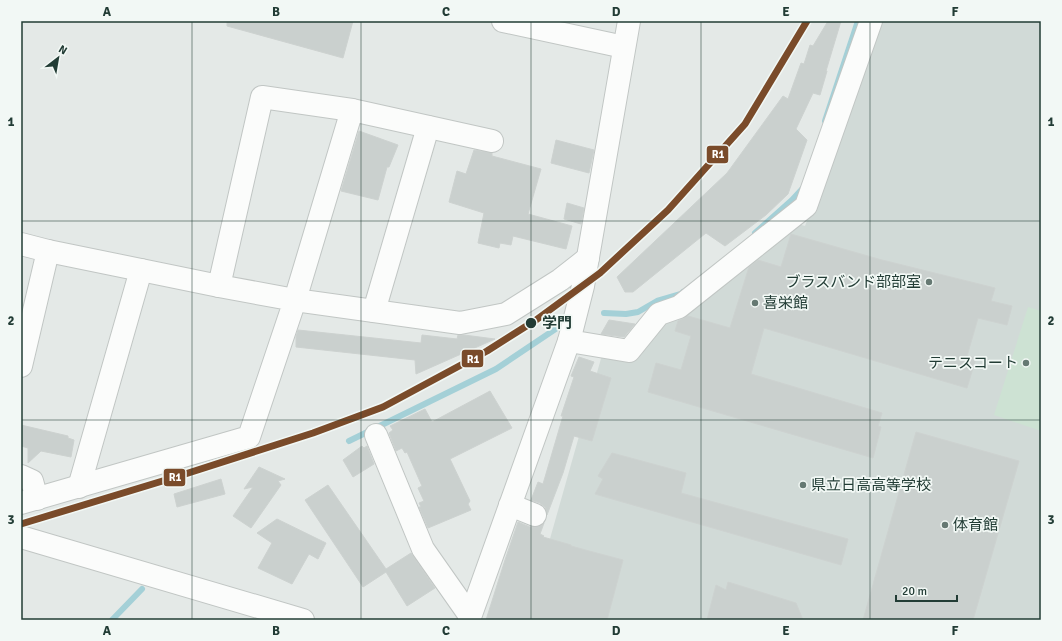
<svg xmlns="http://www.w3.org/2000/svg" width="1062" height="641" font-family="Signika,'Noto Sans JP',sans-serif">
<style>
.built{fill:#d1dad7}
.pitch{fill:#cde2d3}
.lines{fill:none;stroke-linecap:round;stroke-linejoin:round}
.stream{stroke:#a4d0d7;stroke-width:6}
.building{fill:#cad0ce;stroke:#cdd2d0}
.minor-casing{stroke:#c1c6c4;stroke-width:24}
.minor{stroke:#fbfcfb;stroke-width:22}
.rail-1-casing{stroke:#f2f8f5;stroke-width:10}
.rail-1{stroke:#7a4b2a;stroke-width:7}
.grid{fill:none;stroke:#223c35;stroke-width:1;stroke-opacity:0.55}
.poi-dot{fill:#667973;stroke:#f2f8f5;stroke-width:1.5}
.stop-dot{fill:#223c35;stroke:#f2f8f5;stroke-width:1.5}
.labels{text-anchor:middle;stroke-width:3.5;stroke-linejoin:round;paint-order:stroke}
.poi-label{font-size:15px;fill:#223c35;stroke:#f2f8f5;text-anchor:start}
.stop-label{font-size:15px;font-weight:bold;fill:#223c35;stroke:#f2f8f5;text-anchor:start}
.line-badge{stroke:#f2f8f5;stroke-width:1.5}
.badge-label{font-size:11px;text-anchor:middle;font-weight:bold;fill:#fff}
.neatline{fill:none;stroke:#223c35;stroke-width:1.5}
.grid-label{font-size:13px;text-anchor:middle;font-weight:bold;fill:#223c35}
</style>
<rect width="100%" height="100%" fill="#e4e9e7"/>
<!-- built -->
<polygon class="built" points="882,21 1041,21 1041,620 527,620 602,355 632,357 662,318 751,255 768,251 795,223 805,226"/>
<!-- pitch -->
<polygon class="pitch" points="1028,307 1041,311 1041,431 994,415"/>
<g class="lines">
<!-- stream -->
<g class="stream">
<polyline points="825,121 858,21"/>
<polyline points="755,233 792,200 804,187"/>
<polyline points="604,313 626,314 638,312 657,301 681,294 683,292"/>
<polyline points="349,441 496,369 560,326"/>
<polyline points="112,620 142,589"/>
</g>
</g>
<!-- building -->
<g class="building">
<polygon points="227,21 353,21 343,58 227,26"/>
<polygon points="828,21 841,21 826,71 827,71 820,95 813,93 796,129 807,140 788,194 766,215 725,246 706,233 633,292 625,292 617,277 727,173 783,96 788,99 801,63 804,64 810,45 813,46"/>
<polygon points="359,131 398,145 389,167 387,167 378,200 341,191"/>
<polygon points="556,140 594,150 589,173 551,163"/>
<polygon points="474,150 492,153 492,156 541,169 528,214 572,226 566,249 513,236 511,245 500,243 499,248 478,243 484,213 449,202 457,171 466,174"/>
<polygon points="567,203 584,208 581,224 564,219"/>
<polygon points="791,234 882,260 995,288 991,301 1012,306 1007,325 978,318 967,356 976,358 967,388 764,328 751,374 882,413 878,426 881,427 873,458 648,392 656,363 681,370 691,336 675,331 678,321 688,316 730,328 749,267 758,260 781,267"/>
<polygon points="609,320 635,324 624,337 601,334"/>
<polygon points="298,330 421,343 422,335 457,339 458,335 464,335 495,339 416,374 415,360 296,347 296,337"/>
<polygon points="579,357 594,362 590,371 611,378 603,404 592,441 574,436 563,473 547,515 545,507 540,503 531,500 538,482 543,484 563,416 561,416 574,377 571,376"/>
<polygon points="490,391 512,428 450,459 470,501 468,504 471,510 428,528 419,507 421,507 419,503 424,501 418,488 422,486 407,452 405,453 402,448 396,451 389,433 393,430 390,426 425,409 432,422"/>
<polygon points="21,425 68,436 68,438 74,440 71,457 41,451 28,463 28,448 21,446"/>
<polygon points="916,432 1019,461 973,620 863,620"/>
<polygon points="362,446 364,448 367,446 374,464 353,477 343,460"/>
<polygon points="612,453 686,473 681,493 848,539 841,565 595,494 603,479 598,476"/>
<polygon points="259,467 285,479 278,481 281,485 251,528 233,516 253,487 244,489"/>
<polygon points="221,479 225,494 177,507 174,494"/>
<polygon points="328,485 386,569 411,553 435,588 407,606 386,572 363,587 305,500"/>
<polygon points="277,519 326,543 318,559 309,554 292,584 258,568 272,543 257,533"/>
<polygon points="518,522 530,527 536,527 542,525 544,523 540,534 544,536 543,537 571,545 571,546 589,551 623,560 607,620 486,620 505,560"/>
<polygon points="728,582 796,603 803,620 707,620 716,585 726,590"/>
</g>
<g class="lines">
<!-- minor casing -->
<g class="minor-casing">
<g id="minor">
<polyline points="503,21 624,47"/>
<polyline points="352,110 295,300 460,323 506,314 560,280 588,258"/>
<polyline points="21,244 48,251 219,286 295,300 249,437 21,503"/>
<polyline points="219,286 262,97 352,110 492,141"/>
<polyline points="374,311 428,127"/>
<polyline points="569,341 629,351 659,314 679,307 806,206 871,21"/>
<polyline points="21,366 48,251"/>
<polyline points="376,435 423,549 470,616"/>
<polyline points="21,476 32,481 37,499"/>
<polyline points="79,487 141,270"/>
<polyline points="510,505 535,515"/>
<polyline points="21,537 303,620"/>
<polyline points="469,620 569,341 583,286 629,21"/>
</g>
</g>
<!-- minor -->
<use href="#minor" class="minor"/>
<!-- rail-1 casing -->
<g class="rail-1-casing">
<polyline id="rail-1" points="21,524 179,476 313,433 383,407 487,351 536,320 600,273 668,210 745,124 807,21"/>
</g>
<!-- rail-1 -->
<use href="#rail-1" class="rail-1"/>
</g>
<!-- grid -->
<path class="grid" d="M 192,21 L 192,620M 361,21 L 361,620M 531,21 L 531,620M 701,21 L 701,620M 870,21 L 870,620M 21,221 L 1041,221M 21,420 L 1041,420"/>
<!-- markers -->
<g class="poi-dot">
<circle cx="929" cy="282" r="4"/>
<circle cx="755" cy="303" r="4"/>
<circle cx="1026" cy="363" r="4"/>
<circle cx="803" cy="485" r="4"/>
<circle cx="945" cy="525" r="4"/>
</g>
<circle class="stop-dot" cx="531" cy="323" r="6"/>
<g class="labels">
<!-- poi labels -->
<g class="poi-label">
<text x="921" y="287" text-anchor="end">ブラスバンド部部室</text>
<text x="763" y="308">喜栄館</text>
<text x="1018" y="368" text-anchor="end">テニスコート</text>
<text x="811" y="490">県立日高高等学校</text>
<text x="953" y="530">体育館</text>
</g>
<!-- stop labels -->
<g class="stop-label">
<text x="542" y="328">学門</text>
</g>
</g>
<g class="line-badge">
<rect x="706" y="145" width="23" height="19" rx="4" fill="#7a4b2a"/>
<rect x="461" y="349" width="23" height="19" rx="4" fill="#7a4b2a"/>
<rect x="163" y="468" width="23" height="19" rx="4" fill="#7a4b2a"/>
</g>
<g class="badge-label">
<text x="718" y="158">R1</text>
<text x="473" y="363">R1</text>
<text x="175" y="481">R1</text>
</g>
<!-- border -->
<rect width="1062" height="641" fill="none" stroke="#f2f8f5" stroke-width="44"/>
<!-- north arrow -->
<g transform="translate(58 58) rotate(31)" stroke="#f2f8f5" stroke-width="3" paint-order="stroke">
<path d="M0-3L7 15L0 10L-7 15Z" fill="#223c35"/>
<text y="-6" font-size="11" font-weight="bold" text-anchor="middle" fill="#223c35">N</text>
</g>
<!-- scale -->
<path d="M896 595v6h61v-6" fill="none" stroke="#223c35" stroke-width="2"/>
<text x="902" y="595" font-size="12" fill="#223c35" stroke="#f2f8f5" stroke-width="3" paint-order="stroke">20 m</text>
<rect x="22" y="22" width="1018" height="597" class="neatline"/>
<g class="grid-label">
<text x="107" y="16">A</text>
<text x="276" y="16">B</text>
<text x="446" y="16">C</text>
<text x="616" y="16">D</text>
<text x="786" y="16">E</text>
<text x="955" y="16">F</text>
<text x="11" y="126">1</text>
<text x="1051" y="126">1</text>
<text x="11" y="325">2</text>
<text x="1051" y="325">2</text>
<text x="11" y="524">3</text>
<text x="1051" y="524">3</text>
<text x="107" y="635">A</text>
<text x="276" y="635">B</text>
<text x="446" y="635">C</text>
<text x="616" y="635">D</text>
<text x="786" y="635">E</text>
<text x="955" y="635">F</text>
</g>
</svg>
